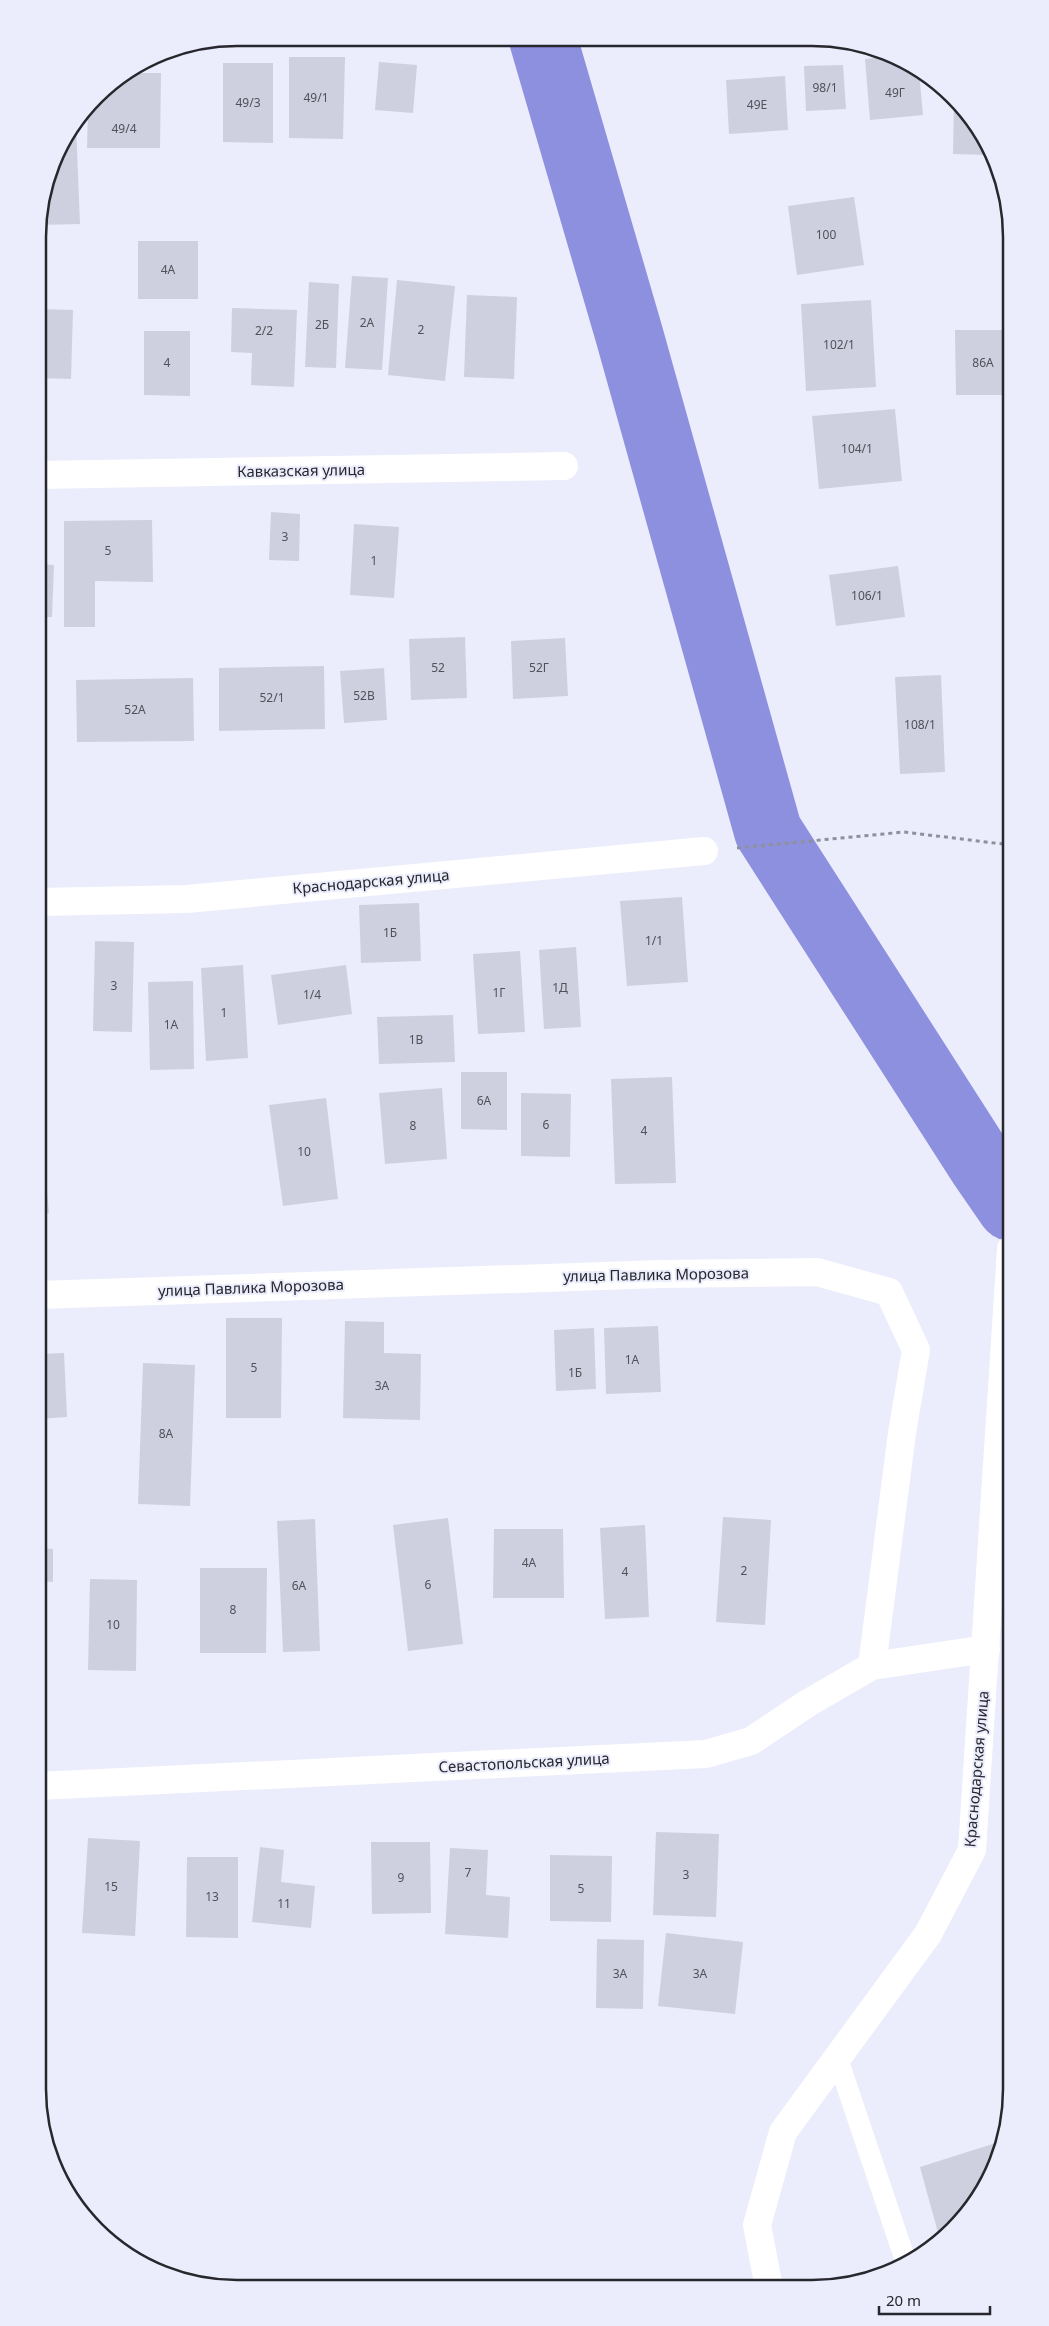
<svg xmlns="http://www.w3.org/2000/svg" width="1049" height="2326" font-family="'Noto Sans',sans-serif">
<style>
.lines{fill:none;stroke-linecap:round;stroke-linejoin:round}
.river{stroke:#8d90df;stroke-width:68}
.building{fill:#ced0df}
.path{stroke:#8f909b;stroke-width:3;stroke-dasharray:4 4;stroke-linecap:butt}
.service{stroke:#fff;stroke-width:21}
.minor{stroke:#fff;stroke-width:28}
.labels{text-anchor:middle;stroke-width:4;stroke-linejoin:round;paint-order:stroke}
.number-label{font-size:12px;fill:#51515a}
.street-label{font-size:15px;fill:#27272d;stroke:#ebecfc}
.rim{fill:none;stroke:#27272d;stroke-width:2.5}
</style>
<rect width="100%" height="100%" fill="#ebecfc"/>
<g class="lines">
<!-- river -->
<polyline class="river" points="543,39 629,334 768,831 982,1165 1011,1207"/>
</g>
<!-- building -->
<g class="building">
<polygon points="894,56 919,71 923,115 870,120 865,59"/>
<polygon points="289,57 345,57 343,139 289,138"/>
<polygon points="379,62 417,65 413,113 375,110"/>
<polygon points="223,63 273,63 273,143 223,142"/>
<polygon points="843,65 846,109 806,111 804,66"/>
<polygon points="128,73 161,73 160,148 87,148 88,110 105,87"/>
<polygon points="785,76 788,130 729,134 726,80"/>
<polygon points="954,99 978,127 991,155 953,154"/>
<polygon points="76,125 80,224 38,225 58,149"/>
<polygon points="854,197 864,265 797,275 788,206"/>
<rect x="138" y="241" width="60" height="58"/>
<polygon points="352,276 388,278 382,370 345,368"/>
<polygon points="397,280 455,286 445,381 388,375"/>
<polygon points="309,282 339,284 336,368 305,367"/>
<polygon points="467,295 517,297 514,379 464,377"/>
<polygon points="871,300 876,387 806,391 801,304"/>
<polygon points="232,308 297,310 294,387 251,385 252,353 231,352"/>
<polygon points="38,309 73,310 71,379 38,378"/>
<polygon points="955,330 1011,330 1011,395 956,395"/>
<polygon points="144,331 190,331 190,396 144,395"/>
<polygon points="895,409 902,481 819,489 812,416"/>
<polygon points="271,512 300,514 299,561 269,560"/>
<polygon points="152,520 153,582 95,581 95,627 64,627 64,521"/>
<polygon points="354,524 399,527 394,598 350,595"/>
<polygon points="38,564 54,565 52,617 38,617"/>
<polygon points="898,566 905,617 836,626 829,575"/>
<polygon points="465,637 467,698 411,700 409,639"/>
<polygon points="565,638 568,696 513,699 511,641"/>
<polygon points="324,666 325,729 219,731 219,668"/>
<polygon points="384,668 387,720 344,723 340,671"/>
<polygon points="941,675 945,772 900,774 895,677"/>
<polygon points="193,678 194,741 77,742 76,680"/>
<polygon points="682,897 688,982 627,986 620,901"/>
<polygon points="419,903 421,961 361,963 359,905"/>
<polygon points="95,941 134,942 132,1032 93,1031"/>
<polygon points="576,947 581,1027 544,1029 539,950"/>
<polygon points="520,951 525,1032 478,1034 473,954"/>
<polygon points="243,965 248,1058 206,1061 201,968"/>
<polygon points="346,965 352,1014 278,1025 271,975"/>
<polygon points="193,981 194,1069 150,1070 148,982"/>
<polygon points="453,1015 455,1062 379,1064 377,1017"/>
<polygon points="461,1072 507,1072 507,1130 461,1129"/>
<polygon points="672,1077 676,1183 615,1184 611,1079"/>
<polygon points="442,1088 447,1159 385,1164 379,1093"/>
<polygon points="521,1093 571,1094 570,1157 521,1156"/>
<polygon points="326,1098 338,1199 283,1206 269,1105"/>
<polygon points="45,1169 49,1213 38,1214 38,1170"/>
<polygon points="226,1318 282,1318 281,1418 226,1418"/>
<polygon points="345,1321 384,1322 384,1353 421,1354 420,1420 343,1418"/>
<polygon points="658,1326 661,1392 606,1394 604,1328"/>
<polygon points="594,1328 596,1389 556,1391 554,1330"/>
<polygon points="64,1353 67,1417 38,1419 38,1354"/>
<polygon points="143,1363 195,1365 190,1506 138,1504"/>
<polygon points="723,1517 771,1520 765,1625 716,1622"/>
<polygon points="448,1518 463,1644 408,1651 393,1525"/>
<polygon points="315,1519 320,1651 283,1652 277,1521"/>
<polygon points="645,1525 649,1617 605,1619 600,1528"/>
<polygon points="494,1529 563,1529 564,1598 493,1598"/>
<polygon points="38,1548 53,1549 53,1582 38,1581"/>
<polygon points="200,1568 267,1568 266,1653 200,1653"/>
<polygon points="90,1579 137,1580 136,1671 88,1670"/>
<polygon points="656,1832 719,1834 716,1917 653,1915"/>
<polygon points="88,1838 140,1841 135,1936 82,1933"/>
<polygon points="371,1842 430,1842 431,1913 372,1914"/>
<polygon points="260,1847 284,1850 281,1882 315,1886 311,1928 252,1922"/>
<polygon points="450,1848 488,1850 486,1895 510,1897 508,1938 445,1934"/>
<polygon points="550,1855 612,1856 611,1922 550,1921"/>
<polygon points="187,1857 238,1857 238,1938 186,1937"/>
<polygon points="38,1895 42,1946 38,1947"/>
<polygon points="666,1933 743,1942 735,2014 658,2006"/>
<polygon points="597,1939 644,1940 643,2009 596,2008"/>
<polygon points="1002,2141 996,2165 962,2220 940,2240 920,2167"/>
</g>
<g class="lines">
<!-- path -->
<polyline class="path" points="737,848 904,832 1011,845"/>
<!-- service -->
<polyline class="service" points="837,2057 906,2262"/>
<!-- minor -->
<g class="minor">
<polyline points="38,475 564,466"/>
<polyline points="38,902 187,899 704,851"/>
<polyline points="38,1295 662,1274 817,1272 889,1292 916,1350 902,1433 872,1666"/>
<polyline points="38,1786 706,1754 751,1741 808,1703 872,1666 986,1649"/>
<polyline points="769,2288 757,2225 783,2132 928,1934 972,1850 1011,1249"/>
</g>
</g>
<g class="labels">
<!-- number labels -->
<g class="number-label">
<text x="825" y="92">98/1</text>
<text x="895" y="97">49Г</text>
<text x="316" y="102">49/1</text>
<text x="248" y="107">49/3</text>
<text x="757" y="109">49Е</text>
<text x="124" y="133">49/4</text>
<text x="826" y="239">100</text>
<text x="168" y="274">4А</text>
<text x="367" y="327">2А</text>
<text x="322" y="329">2Б</text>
<text x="421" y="334">2</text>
<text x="264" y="335">2/2</text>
<text x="839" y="349">102/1</text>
<text x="167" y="367">4</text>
<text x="983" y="367">86А</text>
<text x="857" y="453">104/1</text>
<text x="285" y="541">3</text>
<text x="108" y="555">5</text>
<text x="374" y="565">1</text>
<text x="867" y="600">106/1</text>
<text x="438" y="672">52</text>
<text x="539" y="672">52Г</text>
<text x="364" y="700">52В</text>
<text x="272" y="702">52/1</text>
<text x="135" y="714">52А</text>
<text x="920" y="729">108/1</text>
<text x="390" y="937">1Б</text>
<text x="654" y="945">1/1</text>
<text x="114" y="990">3</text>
<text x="560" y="992">1Д</text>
<text x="499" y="997">1Г</text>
<text x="312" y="999">1/4</text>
<text x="224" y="1017">1</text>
<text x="171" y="1029">1А</text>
<text x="416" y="1044">1В</text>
<text x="484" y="1105">6А</text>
<text x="546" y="1129">6</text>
<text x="413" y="1130">8</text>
<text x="644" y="1135">4</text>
<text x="304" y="1156">10</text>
<text x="632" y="1364">1А</text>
<text x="254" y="1372">5</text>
<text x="575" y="1377">1Б</text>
<text x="382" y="1390">3А</text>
<text x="166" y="1438">8А</text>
<text x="529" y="1567">4А</text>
<text x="744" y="1575">2</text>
<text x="625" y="1576">4</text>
<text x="428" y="1589">6</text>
<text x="299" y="1590">6А</text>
<text x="233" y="1614">8</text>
<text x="113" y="1629">10</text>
<text x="468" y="1877">7</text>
<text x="686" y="1879">3</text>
<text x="401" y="1882">9</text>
<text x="111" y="1891">15</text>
<text x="581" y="1893">5</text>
<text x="212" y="1901">13</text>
<text x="284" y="1908">11</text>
<text x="620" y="1978">3А</text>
<text x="700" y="1978">3А</text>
</g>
<!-- street labels -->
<g class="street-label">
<text transform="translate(301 471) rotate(-1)" y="5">Кавказская улица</text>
<text transform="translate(371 882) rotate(-5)" y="5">Краснодарская улица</text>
<text transform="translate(656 1275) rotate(-1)" y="5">улица Павлика Морозова</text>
<text transform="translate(251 1288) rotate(-2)" y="5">улица Павлика Морозова</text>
<text transform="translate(524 1763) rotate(-3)" y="5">Севастопольская улица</text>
<text transform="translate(977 1769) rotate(-85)" y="5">Краснодарская улица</text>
</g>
</g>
<!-- crop -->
<path d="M0 0H1049V2326H0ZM237 46H812A191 191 0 0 1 1003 237V2089A191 191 0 0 1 812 2280H237A191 191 0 0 1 46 2089V237A191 191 0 0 1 237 46Z" fill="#ebecfc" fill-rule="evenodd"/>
<path class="rim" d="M237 46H812A191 191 0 0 1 1003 237V2089A191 191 0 0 1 812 2280H237A191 191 0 0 1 46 2089V237A191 191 0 0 1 237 46Z"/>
<!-- scale -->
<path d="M879 2306v8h111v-8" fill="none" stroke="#27272d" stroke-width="2.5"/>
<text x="886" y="2306" font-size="15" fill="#27272d" stroke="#ebecfc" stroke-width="4" paint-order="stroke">20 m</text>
</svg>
